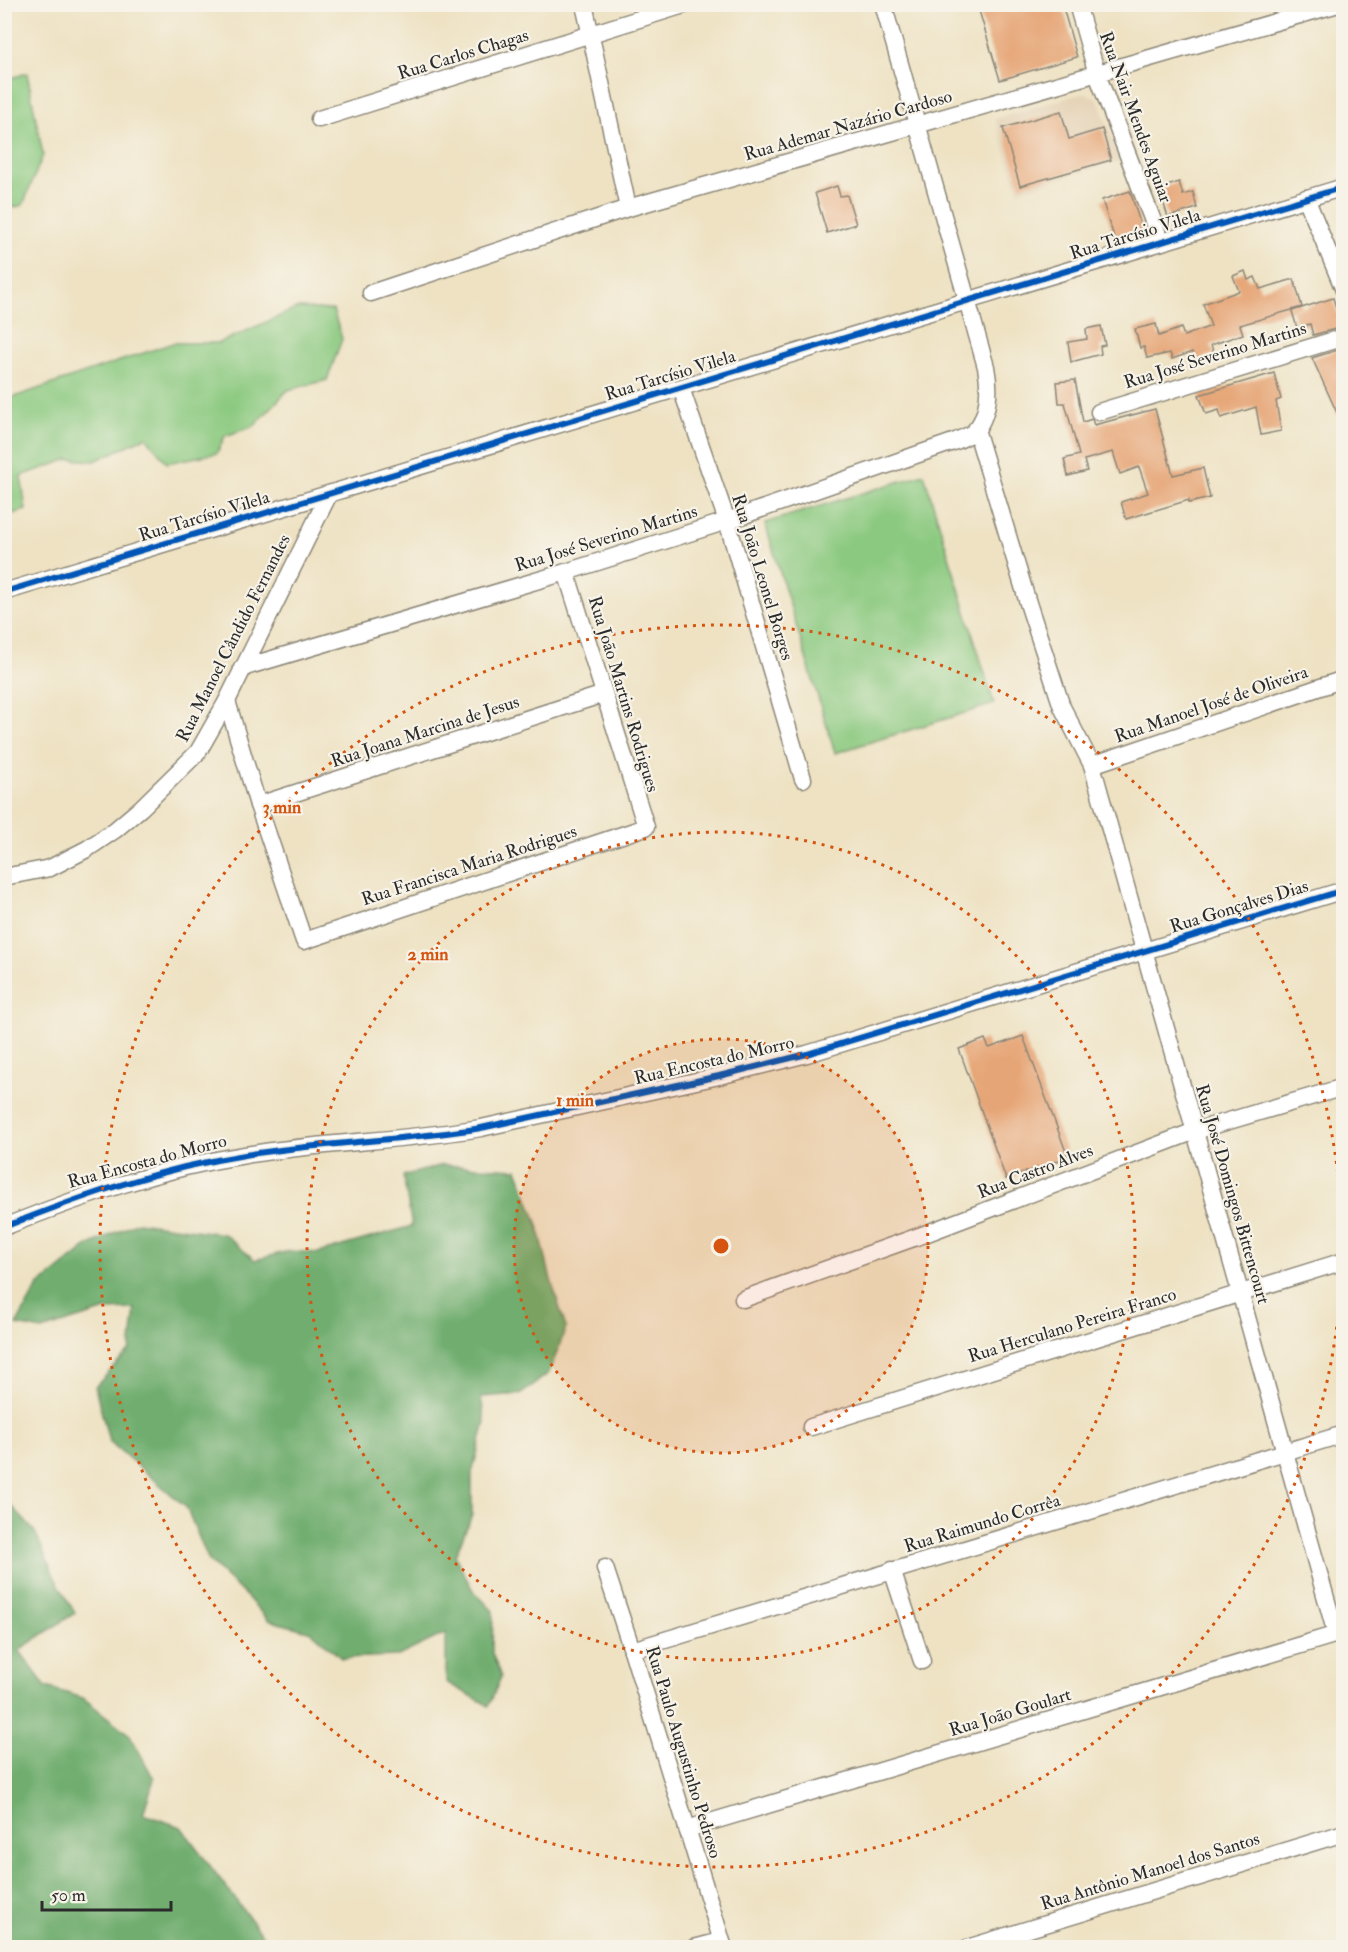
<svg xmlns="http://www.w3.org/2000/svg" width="1348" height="1952" font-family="'IM FELL Double Pica',serif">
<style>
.built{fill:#e4d1b4}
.green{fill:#8ac97f;stroke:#5a7a55;stroke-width:1.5}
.forest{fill:#6fad6e;stroke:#4d6c4c;stroke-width:1.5}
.building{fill:#e6a576}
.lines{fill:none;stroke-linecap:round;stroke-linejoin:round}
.minor-casing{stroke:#8c8677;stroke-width:19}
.minor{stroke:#fff;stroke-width:16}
.cycleway-casing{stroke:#f7f3e8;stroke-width:10}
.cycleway{stroke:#0057b8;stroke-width:6}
.ring{fill:none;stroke:#d5540f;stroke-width:3;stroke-dasharray:3 6}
.labels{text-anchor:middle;stroke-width:4.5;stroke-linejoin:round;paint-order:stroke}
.street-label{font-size:18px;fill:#2b2b2b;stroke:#f7f3e8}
.centre{fill:#d5540f;stroke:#f7f3e8;stroke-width:3}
.ring-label{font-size:18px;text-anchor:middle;font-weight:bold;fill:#d5540f;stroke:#f7f3e8;stroke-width:4.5;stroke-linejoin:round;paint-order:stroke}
</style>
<rect width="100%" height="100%" fill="#f7f3e8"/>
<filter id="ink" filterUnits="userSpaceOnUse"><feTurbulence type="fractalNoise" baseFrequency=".0167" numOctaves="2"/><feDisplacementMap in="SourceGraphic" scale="12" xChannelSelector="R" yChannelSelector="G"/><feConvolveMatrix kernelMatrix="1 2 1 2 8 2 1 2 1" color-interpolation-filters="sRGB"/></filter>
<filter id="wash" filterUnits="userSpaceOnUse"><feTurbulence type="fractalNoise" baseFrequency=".008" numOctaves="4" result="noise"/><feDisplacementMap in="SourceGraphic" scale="24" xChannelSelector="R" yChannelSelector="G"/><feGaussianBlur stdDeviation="1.35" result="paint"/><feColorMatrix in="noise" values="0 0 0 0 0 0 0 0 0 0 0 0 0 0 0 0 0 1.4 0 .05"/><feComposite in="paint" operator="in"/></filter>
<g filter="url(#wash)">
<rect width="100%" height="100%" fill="#eee2c3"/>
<!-- built -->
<polygon class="built" points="1080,94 1088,94 1095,98 1100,104 1120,161 1018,191 995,119"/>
<!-- green -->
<g class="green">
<polygon points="27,73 43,155 23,205 5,210 5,80"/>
<polygon points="298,308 333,310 342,339 327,380 288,390 254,426 225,436 217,453 167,463 146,437 95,461 69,459 21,476 26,510 5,516 5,400 173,343 219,343"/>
<polygon points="924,474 994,704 835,753 765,523"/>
</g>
<!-- forest -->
<g class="forest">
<polygon points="442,1165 517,1169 538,1225 551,1280 566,1328 549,1373 521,1394 481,1397 485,1422 472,1473 472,1515 455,1556 472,1589 493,1611 492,1653 501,1677 489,1706 446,1682 446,1633 398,1656 341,1658 312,1632 268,1620 247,1597 209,1561 186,1507 109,1441 95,1387 130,1350 135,1309 106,1310 42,1330 16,1325 38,1286 89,1245 138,1222 224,1234 255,1260 289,1251 318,1253 412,1226 403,1176"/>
<polygon points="5,1499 35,1532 55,1578 75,1613 19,1650 46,1687 83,1698 130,1735 154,1779 143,1814 181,1827 271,1947 5,1947"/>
</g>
<g id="blocks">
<!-- building -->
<g class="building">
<polygon points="977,4 1062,4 1077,57 1000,80"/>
<polygon points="1061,111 1069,139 1102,129 1111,160 1020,186 1003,128"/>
<polygon points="1179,182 1183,195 1193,192 1197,208 1168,217 1159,189"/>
<polygon points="837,186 840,196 847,195 856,224 827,233 815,193"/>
<polygon points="1130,191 1143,232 1115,240 1102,200"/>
<polygon points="1245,271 1248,280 1255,277 1260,289 1294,279 1302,307 1240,325 1243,334 1211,345 1214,354 1195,361 1192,352 1172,359 1170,353 1147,358 1144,347 1140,348 1135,329 1156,324 1159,336 1181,328 1184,336 1211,326 1203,304 1239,291 1233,276"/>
<polygon points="1333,298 1342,327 1313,335 1310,324 1297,328 1292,311"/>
<polygon points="1101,326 1105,345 1100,346 1101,354 1071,362 1068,342 1087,339 1086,329"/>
<polygon points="1344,348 1344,428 1312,358"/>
<polygon points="1274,373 1281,399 1276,401 1281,431 1261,435 1256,407 1221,418 1219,410 1206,414 1199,395"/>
<polygon points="1075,380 1083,422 1092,419 1094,425 1155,409 1173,475 1203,468 1210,498 1189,503 1189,500 1126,519 1121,502 1148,493 1139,467 1120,474 1113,452 1084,460 1087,471 1068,476 1064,459 1079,455 1065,403 1059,403 1057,382"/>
<polygon points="1023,1036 1068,1157 1006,1179 959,1049 985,1039 989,1048"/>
</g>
</g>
</g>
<g filter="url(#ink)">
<use href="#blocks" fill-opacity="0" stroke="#8c8677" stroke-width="1.5"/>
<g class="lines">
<!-- minor casing -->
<g class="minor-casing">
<g id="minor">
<polyline points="584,4 628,208"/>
<polyline points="1077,4 1097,74 1161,242"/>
<polyline points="319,119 687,4"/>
<polyline points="1306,198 1344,290"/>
<polyline points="371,293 628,208 1338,4"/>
<polyline points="681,388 727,521 803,779"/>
<polyline points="1099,412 1344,337"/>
<polyline points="976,429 1028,603 1062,707 1092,765 1336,1634"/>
<polyline points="4,592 1344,187"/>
<path d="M 242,668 L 566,572 L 727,521 L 956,441 C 962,438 972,435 977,429 C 990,410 990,388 986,367 L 883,4"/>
<polyline points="227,701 258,805 304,941 646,827 566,572"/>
<polyline points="1092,765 1344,679"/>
<polyline points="258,805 604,694"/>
<polyline points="4,877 50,868 87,849 115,830 141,808 198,752 227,701 329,494"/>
<path d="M 4,1227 C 82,1196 162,1168 245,1155 C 323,1142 403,1141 481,1128 L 719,1076 L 807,1054 L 1344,890"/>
<polyline points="743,1299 922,1235 1195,1131 1344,1087"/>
<polyline points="811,1427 1344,1261"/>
<polyline points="605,1568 632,1650 724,1948"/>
<polyline points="892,1570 922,1661"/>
<polyline points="632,1650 1344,1434"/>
<polyline points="687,1829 1344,1632"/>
<polyline points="694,1948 721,1941"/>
<polyline points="967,1948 1344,1833"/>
</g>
</g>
<!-- minor -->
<use href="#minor" class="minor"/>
<!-- cycleway casing -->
<g class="cycleway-casing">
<g id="cycleway">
<polyline points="4,592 1344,187"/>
<path d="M 4,1227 C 82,1196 162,1168 245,1155 C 323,1142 403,1141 481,1128 L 719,1076 L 807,1054 L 1344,890"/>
</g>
</g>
<!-- cycleway -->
<use href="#cycleway" class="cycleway"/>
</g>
</g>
<!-- distance rings -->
<circle cx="721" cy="1246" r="207" fill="#d5540f" fill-opacity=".12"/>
<g class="ring">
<circle cx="721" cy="1246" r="207"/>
<circle cx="721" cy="1246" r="414"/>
<circle cx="721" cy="1246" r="621"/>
</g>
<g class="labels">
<!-- street labels -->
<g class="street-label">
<text transform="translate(463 54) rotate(-17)" y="6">Rua Carlos Chagas</text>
<text transform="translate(1136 117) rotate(70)" y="6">Rua Nair Mendes Aguiar</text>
<text transform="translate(848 125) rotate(-16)" y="6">Rua Ademar Nazário Cardoso</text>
<text transform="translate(1135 234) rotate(-17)" y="6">Rua Tarcísio Vilela</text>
<text transform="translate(1215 355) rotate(-17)" y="6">Rua José Severino Martins</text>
<text transform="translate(670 375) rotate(-17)" y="6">Rua Tarcísio Vilela</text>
<text transform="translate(204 516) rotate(-17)" y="6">Rua Tarcísio Vilela</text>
<text transform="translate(606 538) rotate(-17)" y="6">Rua José Severino Martins</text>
<text transform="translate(763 577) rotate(73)" y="6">Rua João Leonel Borges</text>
<text transform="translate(233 638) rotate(-63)" y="6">Rua Manoel Cândido Fernandes</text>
<text transform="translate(624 694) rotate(73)" y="6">Rua João Martins Rodrigues</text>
<text transform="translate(1211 704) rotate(-19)" y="6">Rua Manoel José de Oliveira</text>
<text transform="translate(425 731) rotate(-18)" y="6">Rua Joana Marcina de Jesus</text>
<text transform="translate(469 865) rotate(-18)" y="6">Rua Francisca Maria Rodrigues</text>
<text transform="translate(1239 906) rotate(-17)" y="6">Rua Gonçalves Dias</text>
<text transform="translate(714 1060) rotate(-13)" y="6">Rua Encosta do Morro</text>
<text transform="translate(147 1161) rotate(-15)" y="6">Rua Encosta do Morro</text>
<text transform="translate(1035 1171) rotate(-21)" y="6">Rua Castro Alves</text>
<text transform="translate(1233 1194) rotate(74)" y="6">Rua José Domingos Bittencourt</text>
<text transform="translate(1072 1325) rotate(-17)" y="6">Rua Herculano Pereira Franco</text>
<text transform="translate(982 1523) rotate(-17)" y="6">Rua Raimundo Corrêa</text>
<text transform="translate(1010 1712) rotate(-17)" y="6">Rua João Goulart</text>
<text transform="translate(684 1752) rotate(73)" y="6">Rua Paulo Augustinho Pedroso</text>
<text transform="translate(1150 1871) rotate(-17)" y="6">Rua Antônio Manoel dos Santos</text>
</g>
</g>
<circle cx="721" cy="1246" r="9" class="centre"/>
<g class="ring-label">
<text x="282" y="813">3 min</text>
<text x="428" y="960">2 min</text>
<text x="575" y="1106">1 min</text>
</g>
<!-- margin -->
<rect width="1348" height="1952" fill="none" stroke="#f7f3e8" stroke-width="24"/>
<!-- scale -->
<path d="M42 1901v9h129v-9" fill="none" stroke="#2b2b2b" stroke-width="3"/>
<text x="51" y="1901" font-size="18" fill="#2b2b2b" stroke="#f7f3e8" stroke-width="4.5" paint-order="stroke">50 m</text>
</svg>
